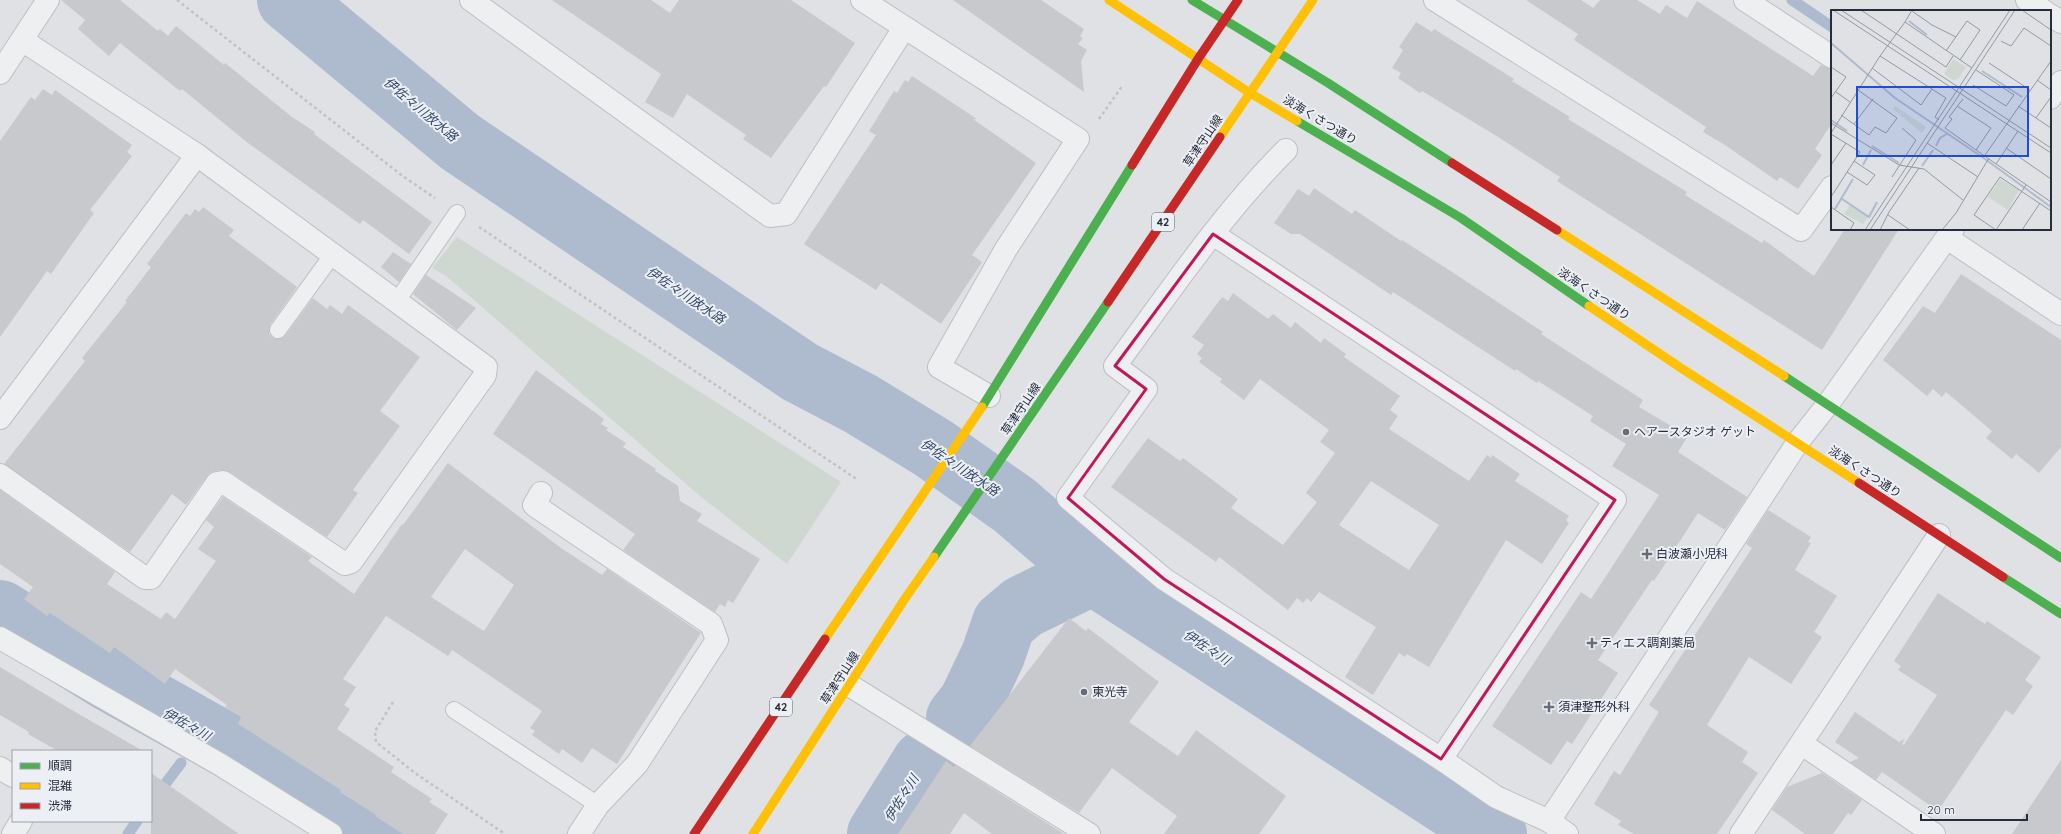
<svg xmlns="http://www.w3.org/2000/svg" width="2061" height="834" font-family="Quicksand,'Noto Sans JP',sans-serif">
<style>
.green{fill:#cfd8d0}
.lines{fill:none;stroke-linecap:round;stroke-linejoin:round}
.stream{stroke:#aebbce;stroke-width:11}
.river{stroke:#aebbce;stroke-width:64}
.building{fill:#c7c9cc;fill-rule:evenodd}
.lane-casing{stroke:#bdbfc2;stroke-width:18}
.street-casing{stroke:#bdbfc2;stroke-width:24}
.path{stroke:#c1c2c7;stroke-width:2.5;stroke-dasharray:3 3;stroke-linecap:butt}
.lane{stroke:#eeeff1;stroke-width:16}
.street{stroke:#eeeff1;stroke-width:22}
.fast{stroke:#4caf50;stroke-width:9}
.slow{stroke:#ffc107;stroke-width:9}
.jam{stroke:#c62828;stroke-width:9}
.marked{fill:none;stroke:#c2185b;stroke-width:3;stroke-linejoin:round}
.poi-dot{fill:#676c77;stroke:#eceff4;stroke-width:1.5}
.labels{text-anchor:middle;stroke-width:4;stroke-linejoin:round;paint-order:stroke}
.shield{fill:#eceff4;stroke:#626773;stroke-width:1}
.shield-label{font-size:11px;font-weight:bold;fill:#272d3c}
.street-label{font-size:12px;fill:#272d3c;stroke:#eceff4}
.poi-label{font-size:12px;fill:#272d3c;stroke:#eceff4;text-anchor:start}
.water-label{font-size:13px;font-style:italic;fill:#34496d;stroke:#eceff4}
.inset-river{fill:none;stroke:#aebbce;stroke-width:2}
.inset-road{fill:none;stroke:#9599a1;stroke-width:1}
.view{fill:#1d4ed8;fill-opacity:0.15;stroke:#1d4ed8;stroke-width:2}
.inset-edge{fill:none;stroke:#272d3c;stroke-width:2}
</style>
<rect width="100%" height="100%" fill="#dfe1e4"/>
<!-- green -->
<polygon class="green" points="457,237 841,482 787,564 700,496 445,275 432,268"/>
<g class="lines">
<!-- stream -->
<g class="stream">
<polyline points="1792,0 1832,27"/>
<polyline points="151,803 181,763"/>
<polyline points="128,834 137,821"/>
</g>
<!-- river -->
<g class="river">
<polyline points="289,0 460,142 800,372 861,404 933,448 1014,505 1093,573 1495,834"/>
<polyline points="0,612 107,678 303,788 375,834"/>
<polyline points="958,718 970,703 993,655 1004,623 1023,607 1093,573"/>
<polyline points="879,834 924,762"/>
</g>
</g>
<!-- building -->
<g class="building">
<polygon points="61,0 120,0 158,31 160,29 168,36 176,26 224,65 225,63 292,117 315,132 314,134 432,222 409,254 363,220 360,224 248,143 182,89 180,91 120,43 109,56 78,29 85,20"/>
<polygon points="552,0 651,0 670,13 679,0 791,0 855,43 826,87 824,86 771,158 743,139 746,135 687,94 673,118 645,102 661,74"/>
<polygon points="953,0 1041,0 1084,29 1080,36 1083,38 1078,44 1087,50 1081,61 1084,92"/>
<polygon points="1526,0 1581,0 1593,8 1600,0 1637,0 1660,14 1666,5 1687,18 1697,1 1813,76 1821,65 1832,69 1832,123 1815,149 1822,155 1798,189 1780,177 1777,181 1725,145 1703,132 1706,127 1574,40 1578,34"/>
<polygon points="1416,22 1432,32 1434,29 1514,79 1512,81 1570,117 1568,119 1687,192 1685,195 1762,243 1764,240 1814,276 1845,229 1899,229 1822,350 1557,181 1560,177 1495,135 1422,91 1420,93 1398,78 1401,73 1392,68 1403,50 1399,47"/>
<polygon points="912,76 977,119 973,119 1036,163 972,255 982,262 941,324 881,283 876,290 804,244 876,135 869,131 894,91 897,93 905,80 908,82"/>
<polygon points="43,89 52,95 55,90 132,145 127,152 132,156 90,210 94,213 51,274 47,271 0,337 0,141 31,97 35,100"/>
<polygon points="1314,188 1352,214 1355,210 1401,241 1402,240 1449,270 1543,332 1541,334 1643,400 1639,407 1688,436 1678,452 1747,497 1725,530 1698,513 1654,581 1652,580 1598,660 1618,673 1572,744 1567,741 1551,765 1492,726 1581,592 1591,599 1659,495 1612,466 1626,444 1590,421 1593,416 1538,381 1537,383 1516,369 1515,371 1393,292 1391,295 1300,234 1291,234 1274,223 1298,189 1309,196"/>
<polygon points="203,207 234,230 229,236 297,287 270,325 269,334 273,338 277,339 285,336 313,298 327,309 330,305 342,314 348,305 420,357 380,411 400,426 353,490 358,493 327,537 230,472 221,470 211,472 207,476 186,505 172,494 130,552 4,464 85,361 82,358 127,302 125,301 151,267 147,264 186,213 190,216 195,209 199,212"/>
<polygon points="393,252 411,264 399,282 381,267"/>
<polygon points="1961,274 2061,340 2061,447 2039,473 2016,454 2012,459 1986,438 1992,431 1946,392 1942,397 1933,389 1927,396 1883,360 1923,306 1935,313"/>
<polygon points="426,275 476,308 457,330 413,294"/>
<path d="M 1233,293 L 1268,319 L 1273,314 L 1291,328 L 1295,322 L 1321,343 L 1324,338 L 1346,354 L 1344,357 L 1400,396 L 1390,410 L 1398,416 L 1389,429 L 1469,481 L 1487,455 L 1491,458 L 1492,455 L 1520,474 L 1515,481 L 1569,516 L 1566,520 L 1569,523 L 1542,564 L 1506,540 L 1429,667 L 1407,654 L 1405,657 L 1399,653 L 1373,695 L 1345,677 L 1376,627 L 1319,592 L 1311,602 L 1307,598 L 1303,603 L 1297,598 L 1288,610 L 1219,557 L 1216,562 L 1111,487 L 1148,438 L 1180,461 L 1183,458 L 1238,499 L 1231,508 L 1283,545 L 1317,502 L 1306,493 L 1335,453 L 1320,442 L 1329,430 L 1260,379 L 1244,400 L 1220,382 L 1222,379 L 1199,362 L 1202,358 L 1197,354 L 1204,345 L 1192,337 L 1222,297 L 1228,301 ZM 1371,481 L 1439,525 L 1409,570 L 1339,525 Z"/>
<polygon points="536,370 604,419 601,424 608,428 606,430 626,443 623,447 656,469 655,471 678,486 680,501 702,514 697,521 760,559 733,603 728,600 725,607 720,604 715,612 623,550 635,534 493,434"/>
<path d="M 448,463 L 561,548 L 602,575 L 607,569 L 701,633 L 617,764 L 592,748 L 582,763 L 562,749 L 559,754 L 532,735 L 535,731 L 530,728 L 542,711 L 452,650 L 448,656 L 386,616 L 343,679 L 356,687 L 344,705 L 350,709 L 337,729 L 394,767 L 391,772 L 432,799 L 429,802 L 448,814 L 435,834 L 403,834 L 375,816 L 376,815 L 340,792 L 341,790 L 238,724 L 241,717 L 225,707 L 227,705 L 175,669 L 165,684 L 114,647 L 110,653 L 50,613 L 47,616 L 24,599 L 33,587 L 0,564 L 0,490 L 115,572 L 107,584 L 161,619 L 166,612 L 175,619 L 216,561 L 198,549 L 214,527 L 206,520 L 223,497 L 312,557 L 308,561 L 354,594 L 402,524 L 403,525 ZM 465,549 L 514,585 L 484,631 L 431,597 Z"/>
<polygon points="1768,510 1811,537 1808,542 1811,543 1795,570 1837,596 1814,632 1822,637 1791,684 1749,657 1707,725 1748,752 1742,762 1758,773 1717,834 1634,834 1618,825 1621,821 1594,804 1614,771 1620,775 1659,712 1649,705 1752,548 1746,544"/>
<polygon points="1938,593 1985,624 1987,621 2041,657 2025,680 2033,686 2013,715 2006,710 1938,811 1882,772 1876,780 1850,762 1859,758 1835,742 1855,712 1899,742 1905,739 1902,744 1904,745 1937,695 1898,670 1901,666 1894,661"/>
<polygon points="1069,618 1086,631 1088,628 1159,682 1129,722 1178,756 1196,730 1286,796 1259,834 1164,834 1177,816 1112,768 1079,813 970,746"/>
<polygon points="0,667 65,706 143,751 58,751 28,734 29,732 0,715"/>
<polygon points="2061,760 2061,834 2012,834"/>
<polygon points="946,761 954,767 955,765 1064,834 992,834 964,813 950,834 898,834"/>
<polygon points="151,773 239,834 151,834"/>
<polygon points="1822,773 1862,800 1851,815 1848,813 1833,834 1805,834 1772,810 1787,787"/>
</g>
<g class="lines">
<!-- lane casing -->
<g class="lane-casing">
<g id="lane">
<polyline points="397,301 457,213"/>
<polyline points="278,330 333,254"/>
<polyline points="454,710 598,805"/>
</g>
</g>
<!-- street casing -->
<g class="street-casing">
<g id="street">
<polyline points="471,0 770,216 786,214 904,28"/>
<polyline points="862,0 1078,139 1006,249 939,367 989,396"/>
<polyline points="1435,0 1801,230 1832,187"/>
<polyline points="1745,0 1832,57"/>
<polyline points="2027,0 2044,11"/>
<polyline points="2050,15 2061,22"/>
<polyline points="0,73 48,0"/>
<polyline points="2050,98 2061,82"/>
<path d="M 1286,150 C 1221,215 1169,293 1115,366 L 1146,389 L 1068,498 L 1164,579 L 1441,759"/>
<polyline points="1213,234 1615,500 1441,759 1496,797 1549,821 1567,834"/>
<polyline points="1947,238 2061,314"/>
<polyline points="0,418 197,155"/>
<polyline points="0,475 145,578 151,578 217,483 223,482 345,564 351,562 485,375 486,367 197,155 22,40"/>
<polyline points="541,493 534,505 711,624 717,640 637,764 598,805 579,834"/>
<polyline points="0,638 221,765 331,834"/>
<polyline points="849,685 1089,834"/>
<polyline points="1802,744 1934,834"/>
<polyline points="0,768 13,776"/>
<polyline points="1549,821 1798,442 1828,404 1953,229"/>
<polyline points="13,834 21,821"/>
<polyline points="1741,834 1939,535"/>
</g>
</g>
<!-- path -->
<g class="path">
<polyline points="177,0 404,177 435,198"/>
<polyline points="1099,119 1123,85"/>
<polyline points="479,227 858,480"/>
<polyline points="393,702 375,731 376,742 415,773 505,834"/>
</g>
<!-- lane -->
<use href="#lane" class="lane"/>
<!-- street -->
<use href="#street" class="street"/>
<!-- fast -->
<g class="fast">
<polyline points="1192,0 1328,83 1452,163"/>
<polyline points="1297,121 1461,218 1589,306"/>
<polyline points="1784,376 2061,558"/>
<polyline points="982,407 1132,165"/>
<polyline points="934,557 1108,302"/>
<polyline points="2003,577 2061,614"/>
</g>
<!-- slow -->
<g class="slow">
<polyline points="1109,0 1250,93 1297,121"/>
<polyline points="1220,137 1313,0"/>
<polyline points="1557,230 1784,376"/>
<polyline points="1589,306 1681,368 1859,483"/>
<polyline points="825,639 982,407"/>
<polyline points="753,834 904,600 934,557"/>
</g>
<!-- jam -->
<g class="jam">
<polyline points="1452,163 1557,230"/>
<polyline points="1132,165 1198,59 1238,0"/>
<polyline points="1108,302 1220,137"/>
<polyline points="1859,483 2003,577"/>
<polyline points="694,834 825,639"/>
</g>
</g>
<!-- marked area -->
<path class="marked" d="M 1213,234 L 1615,500 L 1441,759 L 1164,579 L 1068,498 L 1146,389 L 1115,366 Z"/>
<!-- markers -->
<g class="poi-dot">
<circle cx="1626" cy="432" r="4"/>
<path d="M1645 548h4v4h4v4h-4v4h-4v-4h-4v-4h4z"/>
<path d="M1590 637h4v4h4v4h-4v4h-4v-4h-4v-4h4z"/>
<circle cx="1084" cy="692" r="4"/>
<path d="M1547 701h4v4h4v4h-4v4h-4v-4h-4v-4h4z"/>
</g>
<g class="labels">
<!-- shield labels -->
<g class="shield">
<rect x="1152" y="213" width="22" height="18" rx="3"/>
<rect x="770" y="698" width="22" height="18" rx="3"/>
</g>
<g class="shield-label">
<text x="1163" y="226">42</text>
<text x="781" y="711">42</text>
</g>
<!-- street labels -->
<g class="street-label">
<text transform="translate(1320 120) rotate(31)" y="4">淡海くさつ通り</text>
<text transform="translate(1203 141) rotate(-56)" y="4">草津守山線</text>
<text transform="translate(1594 294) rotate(34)" y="4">淡海くさつ通り</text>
<text transform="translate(1021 409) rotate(-56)" y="4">草津守山線</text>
<text transform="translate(1865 472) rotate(33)" y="4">淡海くさつ通り</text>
<text transform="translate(840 678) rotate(-57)" y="4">草津守山線</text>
</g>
<!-- poi labels -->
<g class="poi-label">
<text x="1634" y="436">ヘアースタジオ ゲット</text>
<text x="1656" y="558">白波瀬小児科</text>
<text x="1600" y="647">ティエス調剤薬局</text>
<text x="1092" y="696">東光寺</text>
<text x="1558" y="711">須津整形外科</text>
</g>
<!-- water labels -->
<g class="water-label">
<text transform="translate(421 109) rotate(40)" y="5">伊佐々川放水路</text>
<text transform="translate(686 295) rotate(34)" y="5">伊佐々川放水路</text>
<text transform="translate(960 467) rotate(34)" y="5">伊佐々川放水路</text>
<text transform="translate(1207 647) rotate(33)" y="5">伊佐々川</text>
<text transform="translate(187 724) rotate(29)" y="5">伊佐々川</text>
<text transform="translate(901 798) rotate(-58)" y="5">伊佐々川</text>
</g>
</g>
<!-- overview -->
<g transform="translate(1831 10)">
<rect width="220" height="220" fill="#dfe1e4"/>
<path d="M 122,49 L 135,57 L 127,69 L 122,70 L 113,64 ZM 64,96 L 95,117 L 91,123 L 62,99 ZM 169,169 L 188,180 L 177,200 L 157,187 ZM 19,195 L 37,207 L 32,214 L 13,204 Z" fill="#cfd8d0"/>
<path class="inset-river" d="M 78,11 L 96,25M 0,33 L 64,88 L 154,149 L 220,197M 151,61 L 191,87M 0,110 L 16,121M 41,136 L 68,153M 105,136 L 109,128 L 116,124M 32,155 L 40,140M 91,156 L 102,140M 11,189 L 38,207 L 46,192M 4,199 L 22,169"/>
<path class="inset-road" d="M 2,0 L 220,143M 10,0 L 220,138M 30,0 L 115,57 L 122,46M 191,0 L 220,20M 81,1 L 101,15 L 125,27M 74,12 L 81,0M 170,31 L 180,36 L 193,18 L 220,36M 115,41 L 136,11 L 149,20 L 129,50M 49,46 L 115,88 L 104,107 L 108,110M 158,53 L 199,80M 0,57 L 15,67 L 0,88M 41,58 L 90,95 L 101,79M 206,70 L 220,80M 142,75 L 175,96 L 183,85 L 145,60M 5,82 L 19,92M 132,89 L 118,107 L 121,109 L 114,118 L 145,140M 126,96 L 160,118 L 145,140 L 220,192M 187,96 L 220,118M 10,105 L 38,125 L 44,117 L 55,123 L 66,108 L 27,80M 205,108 L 220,87M 0,113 L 68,155 L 93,159 L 132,190M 23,114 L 42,89M 0,123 L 49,46 L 74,12 L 141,58M 0,124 L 29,142 L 0,187M 96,133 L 147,167M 175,138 L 220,169M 154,145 L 220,51M 165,154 L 187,121M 0,155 L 15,133M 16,162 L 36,175 L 44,165 L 23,151M 61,167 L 85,130 L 71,118M 0,197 L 23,213 L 19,220M 57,205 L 79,220M 34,220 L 179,0M 39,220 L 184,0M 49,220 L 58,202 L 88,158M 111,220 L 125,203 L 158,148M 165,220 L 143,205 L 169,167 L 220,201M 165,220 L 195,175M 191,220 L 209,193"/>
<path class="view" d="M 26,77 L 197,77 L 197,146 L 26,146 Z"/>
<rect width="220" height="220" class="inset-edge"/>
</g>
<!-- legend -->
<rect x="12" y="750" width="140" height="72" fill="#eceff4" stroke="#9da1aa"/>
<rect x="20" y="763" width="20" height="6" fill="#4caf50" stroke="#9da1aa"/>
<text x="48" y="770" font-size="12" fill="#272d3c">順調</text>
<rect x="20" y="783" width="20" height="6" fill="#ffc107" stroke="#9da1aa"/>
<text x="48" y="790" font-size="12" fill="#272d3c">混雑</text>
<rect x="20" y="803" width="20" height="6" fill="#c62828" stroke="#9da1aa"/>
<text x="48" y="810" font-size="12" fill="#272d3c">渋滞</text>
<!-- scale -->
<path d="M1921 814v6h106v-6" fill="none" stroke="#272d3c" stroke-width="2"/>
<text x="1927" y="814" font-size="12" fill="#272d3c" stroke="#eceff4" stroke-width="3" paint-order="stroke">20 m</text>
</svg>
